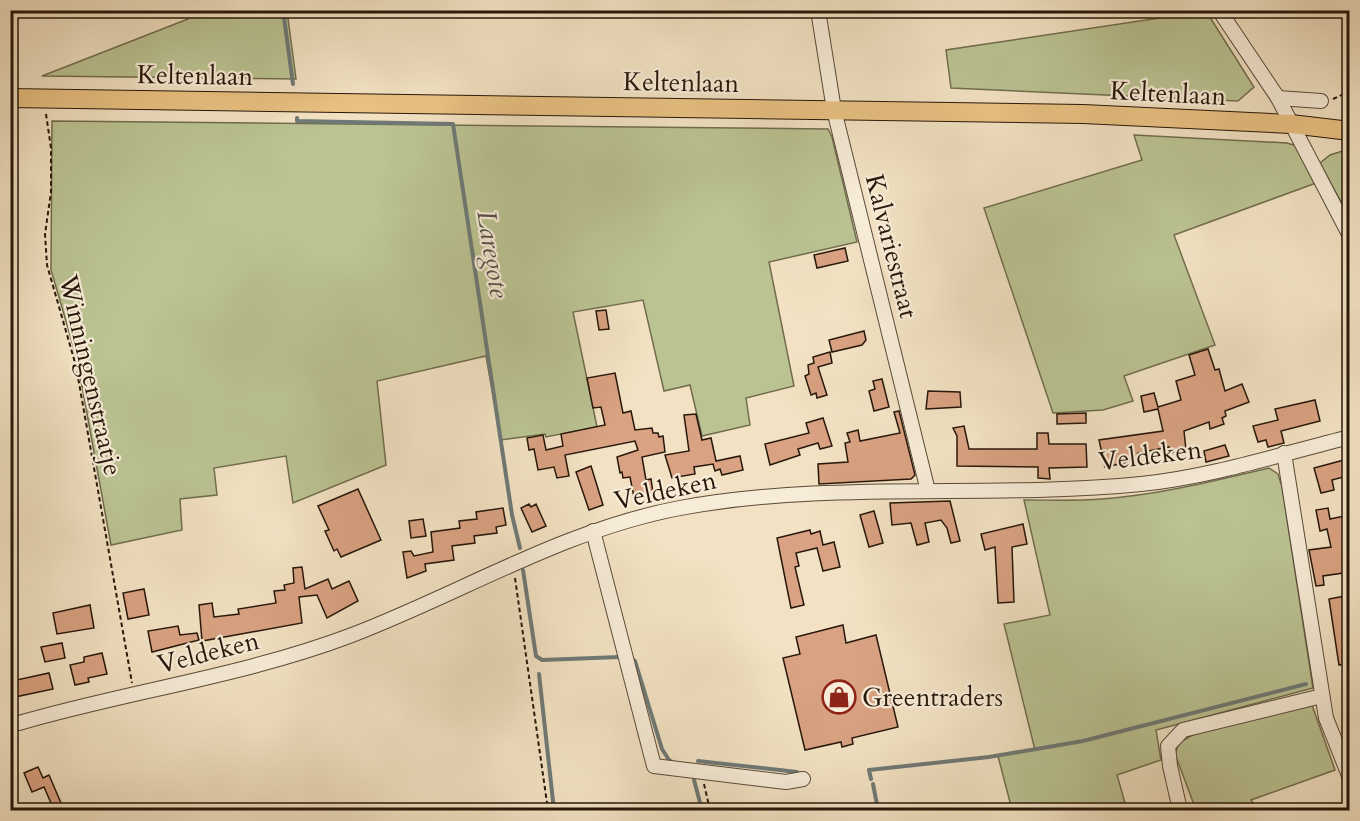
<svg xmlns="http://www.w3.org/2000/svg" width="1360" height="821" font-family="Cardo,serif">
<style>
.green{fill:#bbc393;stroke:#716d4e;stroke-width:1.5}
.lines{fill:none;stroke-linecap:round;stroke-linejoin:round}
.stream{stroke:#6f7976;stroke-width:4}
.building{fill:#d9a282;stroke:#27170a;stroke-width:1.5}
.minor-casing{stroke:#5a4a38;stroke-width:16}
.major-casing{stroke:#27170a;stroke-width:20}
.path{stroke:#27170a;stroke-width:2;stroke-dasharray:4.5 3;stroke-linecap:butt}
.minor{stroke:#f7ecd8;stroke-width:14}
.major{stroke:#e9c182;stroke-width:18}
.labels{text-anchor:middle;stroke-width:4.5;stroke-linejoin:round;paint-order:stroke}
.street-label{font-size:26px;fill:#27170a;stroke:#f7ecd8}
.poi-label{font-size:26px;fill:#27170a;stroke:#f7ecd8;text-anchor:start}
.water-label{font-size:27px;font-style:italic;fill:#515049;stroke:#f7ecd8}
</style>
<rect width="100%" height="100%" fill="#f2e2c3"/>
<filter id="stains"><feTurbulence type="fractalNoise" baseFrequency=".00333" numOctaves="4"/><feColorMatrix values="0 0 0 0 .2 0 0 0 0 .09 0 0 0 0 .02 0 0 0 .5 -.17"/></filter>
<radialGradient id="worn" r=".72"><stop offset=".6" stop-color="#630" stop-opacity="0"/><stop offset="1" stop-color="#630" stop-opacity=".3"/></radialGradient>
<!-- green -->
<g class="green">
<polygon points="287,11 296,79 42,76 188,19 187,11"/>
<polygon points="1206,11 1254,87 1238,101 951,88 946,50"/>
<polygon points="52,121 828,129 832,137 857,242 769,262 794,386 746,398 750,425 702,436 690,385 664,391 643,300 573,312 597,427 546,437 545,434 501,440 486,356 377,381 386,465 293,503 286,456 214,468 217,495 180,499 182,530 111,545 77,359 51,270"/>
<polygon points="1134,135 1287,143 1297,146 1316,183 1174,235 1215,345 1124,376 1133,401 1103,410 1053,413 984,208 1142,160"/>
<polygon points="1349,149 1350,149 1349,217 1320,163 1330,155"/>
<path d="M 1269,468 L 1278,474 L 1282,487 L 1313,688 L 1156,730 L 1161,760 L 1117,775 L 1127,810 L 1012,810 L 998,756 L 1035,750 L 1004,624 L 1050,615 L 1024,500 C 1050,500 1076,501 1102,499 C 1159,495 1213,481 1269,468 Z"/>
<polygon points="1312,705 1335,770 1251,800 1258,810 1196,810 1175,754 1179,743 1194,734"/>
</g>
<g class="lines">
<!-- stream -->
<g class="stream">
<polyline points="283,10 293,84"/>
<polyline points="297,118 297,121 453,124 512,515 520,548"/>
<polyline points="523,570 536,656 542,660 620,657"/>
<polyline points="630,657 635,661 662,749 669,760 674,763"/>
<polyline points="539,674 554,810"/>
<polyline points="698,761 797,772"/>
<polyline points="871,779 869,770 989,757 1083,741 1306,684"/>
<polyline points="694,780 702,810"/>
<polyline points="873,784 878,810"/>
</g>
</g>
<!-- building -->
<g class="building">
<polygon points="845,248 848,261 817,268 814,255"/>
<polygon points="606,310 609,329 599,330 596,311"/>
<polygon points="864,331 866,340 862,345 832,352 829,340"/>
<polygon points="1208,349 1215,370 1219,369 1225,391 1242,384 1249,402 1225,411 1226,416 1222,418 1224,424 1210,429 1209,422 1184,431 1186,450 1170,453 1169,447 1138,453 1139,460 1105,467 1099,440 1163,431 1158,409 1144,412 1141,396 1154,393 1158,407 1181,400 1176,381 1195,375 1189,355"/>
<polygon points="830,352 832,363 818,367 827,395 817,398 816,393 811,395 805,376 809,374 808,365 814,363 813,357"/>
<polygon points="615,373 623,413 631,411 635,430 652,428 653,433 658,433 659,437 663,436 665,452 642,457 646,480 651,479 653,493 634,497 630,477 623,478 622,472 620,473 617,457 638,450 635,441 565,455 569,476 557,478 554,467 538,470 534,449 529,450 527,438 543,435 546,450 563,446 561,434 605,425 601,407 593,408 587,378"/>
<polygon points="882,379 889,407 874,411 869,391 875,389 873,381"/>
<polygon points="928,391 960,392 961,407 926,409"/>
<polygon points="1315,400 1320,421 1281,431 1284,443 1268,447 1266,440 1258,442 1253,426 1278,420 1275,409"/>
<polygon points="899,411 915,475 911,479 819,484 818,464 848,462 845,443 850,442 847,433 858,430 860,441 900,433 894,412"/>
<polygon points="1086,413 1086,423 1057,424 1057,414"/>
<polygon points="696,414 702,440 711,438 716,461 740,456 743,470 722,475 720,469 715,471 713,464 694,467 695,474 672,478 665,455 689,451 684,415"/>
<polygon points="823,418 832,446 820,449 818,443 798,449 800,455 770,465 765,444 809,433 806,423"/>
<polygon points="964,426 969,449 1037,449 1037,433 1048,433 1049,444 1086,444 1087,467 1049,468 1050,479 1038,478 1038,467 957,466 957,436 953,428"/>
<polygon points="1225,445 1229,456 1206,462 1204,451"/>
<polygon points="1344,460 1347,476 1332,480 1334,490 1321,493 1314,468"/>
<polygon points="591,466 603,505 589,510 576,472"/>
<polygon points="358,489 381,540 341,557 337,549 334,551 325,531 329,530 318,506"/>
<polygon points="950,501 960,541 951,543 947,528 941,520 925,523 929,542 917,545 911,523 892,525 890,503"/>
<polygon points="529,504 531,507 536,504 546,526 532,532 521,508"/>
<polygon points="503,508 506,525 496,527 497,533 474,536 475,543 452,546 454,560 425,564 426,571 407,578 403,552 411,551 414,556 433,552 431,532 460,528 459,521 477,519 476,512"/>
<polygon points="1328,508 1330,519 1344,516 1346,522 1350,535 1350,572 1323,576 1324,585 1316,586 1309,550 1331,547 1327,529 1320,531 1316,510"/>
<polygon points="874,511 883,543 869,547 860,515"/>
<polygon points="423,519 426,536 411,538 409,521"/>
<polygon points="1023,524 1027,544 1012,547 1014,602 998,603 995,547 985,550 981,534"/>
<polygon points="810,530 811,534 820,531 823,545 834,542 840,567 823,571 817,548 796,553 799,566 795,567 804,605 791,608 777,538"/>
<polygon points="302,567 305,589 328,579 332,589 349,581 358,601 327,618 317,595 299,597 302,623 202,641 199,605 212,603 214,617 239,614 238,609 276,603 274,591 285,590 284,585 294,583 293,568"/>
<polygon points="144,589 149,615 128,619 123,593"/>
<polygon points="1345,596 1345,599 1350,598 1350,663 1339,665 1329,599"/>
<polygon points="90,605 94,628 57,634 53,613"/>
<polygon points="843,625 846,643 876,635 898,727 852,738 853,744 842,747 841,742 805,750 783,658 800,654 796,637"/>
<polygon points="178,626 180,635 197,633 199,640 152,652 148,631"/>
<polygon points="62,643 65,658 45,662 41,647"/>
<polygon points="102,653 107,674 88,678 89,682 75,685 70,665 84,662 84,657"/>
<polygon points="49,673 53,689 15,697 12,681"/>
<polygon points="38,767 43,778 49,775 64,810 54,810 44,787 32,792 24,773"/>
</g>
<g class="lines">
<!-- minor casing -->
<g class="minor-casing">
<g id="minor">
<polyline points="818,10 834,110 928,491"/>
<polyline points="1219,10 1278,98 1350,236"/>
<polyline points="1278,98 1321,101"/>
<polyline points="1284,453 1326,718 1350,778"/>
<polyline points="593,531 654,766 786,782 803,779"/>
<path d="M 19,723 C 129,691 244,676 352,635 C 462,593 563,530 680,508 C 831,480 988,499 1141,484 C 1211,477 1281,454 1350,437"/>
<polyline points="1180,810 1170,766 1168,746 1183,730 1322,696"/>
</g>
</g>
<!-- major casing -->
<g class="major-casing">
<polyline id="major" points="10,98 1083,114 1291,124 1350,131"/>
</g>
<!-- path -->
<g class="path">
<polyline points="1333,99 1350,91"/>
<polyline points="46,114 51,148 51,192 45,234 47,265 76,366 132,683"/>
<polyline points="515,578 548,810"/>
<polyline points="704,784 710,810"/>
</g>
<!-- minor -->
<use href="#minor" class="minor"/>
<!-- major -->
<use href="#major" class="major"/>
</g>
<!-- icons -->
<defs>
<g id="shop-ring" transform="scale(1.725)"><circle r="9.5" fill="#f7ecd8" stroke="#8f2418" stroke-width="1.5"/><path d="M-5-2.5h2.3a2.7 3.5 0 0 1 5.4 0H5L5.5 6h-11ZM-1.5-2.5h3a1.5 2.3 0 0 0-3 0Z" fill="#8f2418"/></g>
</defs>
<g fill-rule="evenodd">
<use href="#shop-ring" x="839" y="697"/>
</g>
<g class="labels">
<!-- street labels -->
<g class="street-label">
<text transform="translate(195 75) rotate(1)" y="9">Keltenlaan</text>
<text transform="translate(681 82) rotate(1)" y="9">Keltenlaan</text>
<text transform="translate(1168 93) rotate(3)" y="9">Keltenlaan</text>
<text transform="translate(892 246) rotate(76)" y="9">Kalvariestraat</text>
<text transform="translate(91 375) rotate(77)" y="9">Winningenstraatje</text>
<text transform="translate(1150 455) rotate(-7)" y="9">Veldeken</text>
<text transform="translate(665 490) rotate(-12)" y="9">Veldeken</text>
<text transform="translate(208 652) rotate(-14)" y="9">Veldeken</text>
</g>
<!-- poi labels -->
<g class="poi-label">
<text x="862" y="706">Greentraders</text>
</g>
<!-- water labels -->
<g class="water-label">
<text transform="translate(493 254) rotate(81)" y="9">Laregote</text>
</g>
</g>
<!-- margin -->
<rect width="1360" height="821" fill="none" stroke="#f2e2c3" stroke-width="36"/>
<rect x="12" y="12" width="1336" height="797" fill="none" stroke="#27170a" stroke-width="3"/>
<rect x="18" y="18" width="1324" height="785" fill="none" stroke="#27170a" stroke-width="1.5"/>
<rect width="100%" height="100%" filter="url(#stains)"/>
<rect width="100%" height="100%" fill="url(#worn)"/>
</svg>
